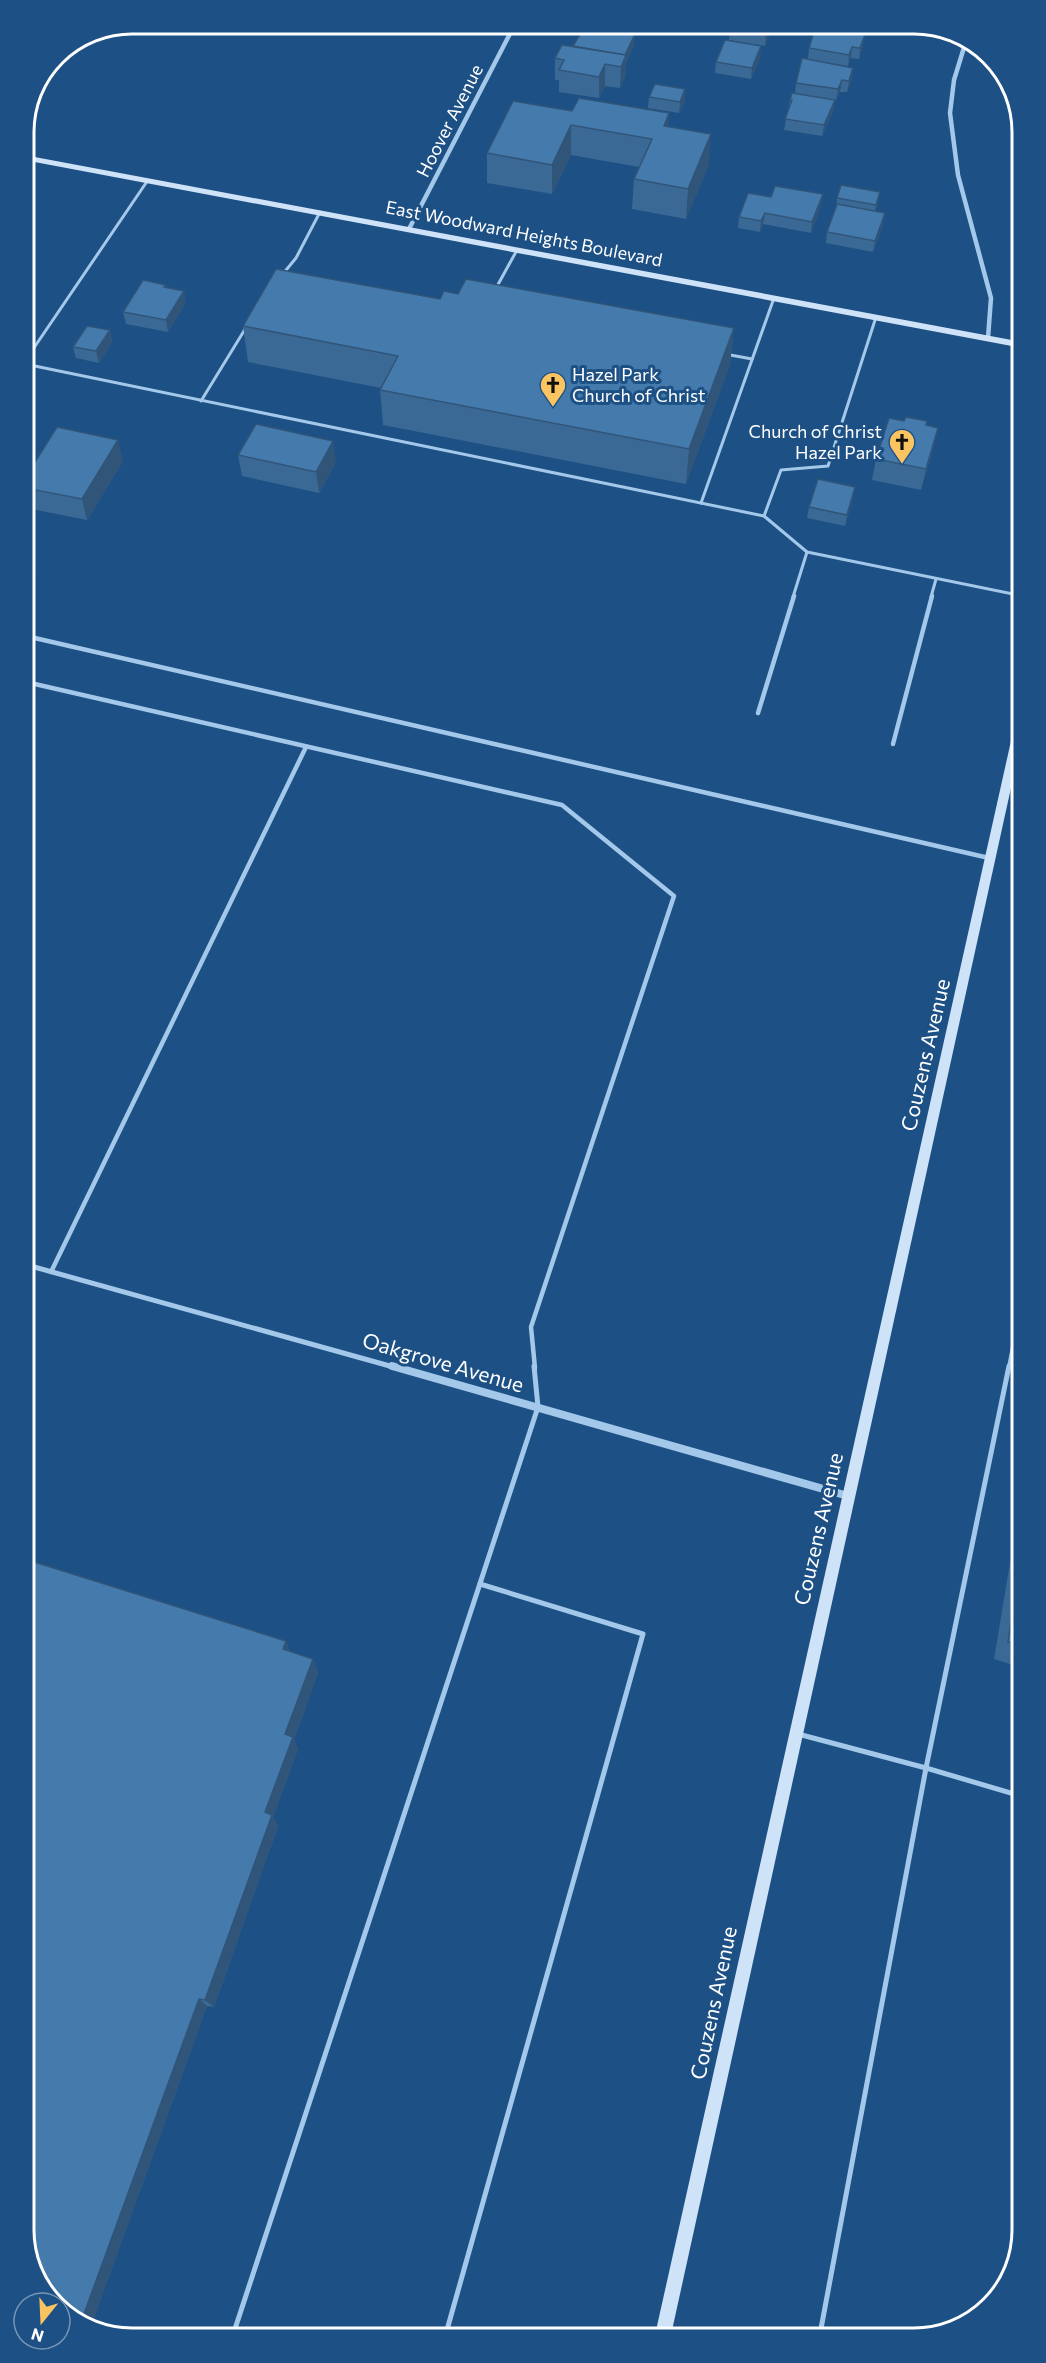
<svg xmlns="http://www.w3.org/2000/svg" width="1046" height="2363" font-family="Commissioner,sans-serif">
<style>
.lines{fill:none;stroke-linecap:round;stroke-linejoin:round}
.lane-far2{stroke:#a3c8ea;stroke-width:3}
.lane-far1{stroke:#a3c8ea;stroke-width:4.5}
.lane{stroke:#a3c8ea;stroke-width:5}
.street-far2{stroke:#a3c8ea;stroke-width:4.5}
.street-far1{stroke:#a3c8ea;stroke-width:5}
.street{stroke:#a3c8ea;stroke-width:8}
.secondary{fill:#cfe3f8;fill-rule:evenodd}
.wall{fill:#3b6995}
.shaded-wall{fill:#305579}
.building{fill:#457aad;stroke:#305579;stroke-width:1.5}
.labels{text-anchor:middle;stroke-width:6;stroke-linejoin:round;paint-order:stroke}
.far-street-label{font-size:18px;fill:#fff;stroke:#1d5084}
.far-poi-label{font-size:18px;fill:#fff;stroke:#1d5084;text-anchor:start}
.street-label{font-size:21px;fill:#fff;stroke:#1d5084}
.rim{fill:none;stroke:#fff;stroke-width:3}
</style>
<rect width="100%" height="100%" fill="#1d5084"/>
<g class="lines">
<!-- lane-far2 -->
<g class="lane-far2">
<polyline points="282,275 296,258 320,212"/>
<polyline points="495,290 517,250"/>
<polyline points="725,354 752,359"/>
<polyline points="25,361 148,180"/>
<polyline points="25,364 764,516 807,552 1018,595"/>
<polyline points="201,401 247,326"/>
<polyline points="701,503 774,298"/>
<polyline points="764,516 781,470 828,466 876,317"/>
<polyline points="793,597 807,552"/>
<polyline points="931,597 936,579"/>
</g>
<!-- lane-far1 -->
<g class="lane-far1">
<polyline points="26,636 989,858"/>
<polyline points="26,682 562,805 674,896 531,1327 535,1368"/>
<polyline points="758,713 794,596"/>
<polyline points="893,744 932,596"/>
<polyline points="51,1272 306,747"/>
<polyline points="1009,1368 1019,1318"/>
</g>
<!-- lane -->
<g class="lane">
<polyline points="1009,1366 926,1768 1021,1796"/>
<polyline points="798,1734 926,1768 820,2334"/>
<polyline points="445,2337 643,1634 480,1584"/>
<polyline points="232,2338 538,1407 534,1366"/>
</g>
<!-- street-far2 -->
<g class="street-far2">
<polyline points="966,41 954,80 950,113 958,175 991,298 988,338"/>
<polyline points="409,229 515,24"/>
</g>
<!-- street-far1 -->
<polyline class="street-far1" points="27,1265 397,1368"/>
<!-- street -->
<polyline class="street" points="392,1366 848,1496"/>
<!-- secondary -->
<g class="secondary">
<polygon points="24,155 1017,341 1017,347 24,160"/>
<polygon points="1018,728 1018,756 671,2335 655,2335 1013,732"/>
</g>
</g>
<!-- wall -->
<g class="wall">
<polygon points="592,24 646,24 642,33"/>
<polygon points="678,24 717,24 714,30"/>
<polygon points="774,24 765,46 729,40 730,28"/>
<polygon points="821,24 863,24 860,33 839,29 863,46 859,59 851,58 848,66 830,63 852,79 847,92 840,92 836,101 834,100 833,111 822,136 784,130 790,100 795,94 796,83 808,59 809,48"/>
<polygon points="634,45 626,63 625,77 620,88 605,86 599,98 559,92 559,80 555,80 555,58 573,47"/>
<polygon points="760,58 751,79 715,73 716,62"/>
<polygon points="685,89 685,101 679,113 648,108 649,97"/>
<polygon points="513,101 668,127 709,164 686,219 632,209 634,179 639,167 571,155 552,194 487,183 487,153"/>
<polygon points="837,198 878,203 875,211 883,224 873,252 826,243 827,232 836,209"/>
<polygon points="821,206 811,233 763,224 760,232 738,228 739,217"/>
<polygon points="166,285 166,288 186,302 168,332 126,324 123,312"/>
<polygon points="458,294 734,328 730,364 686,484 383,425 380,390 381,388 248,362 243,326 440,299"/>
<polygon points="110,330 112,342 99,363 76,358 73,347"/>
<polygon points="904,421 927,421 926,425 938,428 933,449 921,490 872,480 876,459"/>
<polygon points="238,455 336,462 319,493 242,476"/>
<polygon points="123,461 87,520 26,508 25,478"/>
<polygon points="855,487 853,498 845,526 807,518 809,507"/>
<polygon points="1020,1502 1020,1667 994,1659"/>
<polygon points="286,1641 290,1651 313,1659 318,1673 294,1740 298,1749 273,1817 278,1826 214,2007 207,2006 91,2326 66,2316"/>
</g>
<!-- shaded-wall -->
<g class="shaded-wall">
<polygon points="643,24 646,24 642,33"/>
<polygon points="770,24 774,24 765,46 766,34"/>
<polygon points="635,34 634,45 626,63 625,77 620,88 621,67 625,55"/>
<polygon points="865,35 863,46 859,59 860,48"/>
<polygon points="761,46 760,58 751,79 752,68"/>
<polygon points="852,47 851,58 848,66 849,55"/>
<polygon points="605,64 605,86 599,98 599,77"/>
<polygon points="853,68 852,79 847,92 849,81"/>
<polygon points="842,80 840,92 836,101 838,89"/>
<polygon points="685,89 685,101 679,113 680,102"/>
<polygon points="835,100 833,111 822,136 824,125"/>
<polygon points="669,113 667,143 664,126"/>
<polygon points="571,125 571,155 552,194 552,165"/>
<polygon points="711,134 709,164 686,219 688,189"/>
<polygon points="880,192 878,203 874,216 876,205"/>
<polygon points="823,194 821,206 811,233 812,222"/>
<polygon points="765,213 763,224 760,232 761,221"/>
<polygon points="885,213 883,224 873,252 875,241"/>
<polygon points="184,291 186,302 168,332 166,320"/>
<polygon points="734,328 730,364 686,484 689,449"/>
<polygon points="110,330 112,342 99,363 96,351"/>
<polygon points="938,428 933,449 921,490 926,469"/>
<polygon points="118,440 123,461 87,520 82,499"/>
<polygon points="333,441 336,462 319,493 316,472"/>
<polygon points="855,487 853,498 845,526 847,515"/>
<polygon points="286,1641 292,1656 283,1649"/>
<polygon points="313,1659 318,1673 294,1740 298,1749 273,1817 278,1826 214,2007 205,2000 265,1812 285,1734"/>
<polygon points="199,1999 207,2006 91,2326 81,2322"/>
</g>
<!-- building -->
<g class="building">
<polygon points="732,24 770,24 766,34 730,28"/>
<polygon points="816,25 865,35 860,48 852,47 849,55 809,48"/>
<polygon points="585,26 635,34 625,55 573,46"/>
<polygon points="725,40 761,46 752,68 716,62"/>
<polygon points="562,45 626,55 621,67 605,64 599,77 559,70 564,60 555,58"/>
<polygon points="802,58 853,68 849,81 842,80 838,89 796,83"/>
<polygon points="655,84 685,89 680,102 649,97"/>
<polygon points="792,93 835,100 824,125 785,119 792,100 790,100"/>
<polygon points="579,98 669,113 664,126 711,134 688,189 634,179 652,139 571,125 552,165 487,153 513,101 572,111"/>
<polygon points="841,185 880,192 876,205 837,198"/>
<polygon points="775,186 823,194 812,222 765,213 761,221 739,217 748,193 771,197"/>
<polygon points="837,204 885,213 875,241 827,232"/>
<polygon points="276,269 440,299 444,291 458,294 466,279 734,328 689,449 380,390 398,356 243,326"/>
<polygon points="143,280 166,285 164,287 184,291 166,320 123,312"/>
<polygon points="87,326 110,330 96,351 73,347"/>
<polygon points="906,417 927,421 926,425 938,428 926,469 876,459 889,418 904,421"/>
<polygon points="256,424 333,441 316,472 238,455"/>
<polygon points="57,427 118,440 82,499 25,488 25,478"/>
<polygon points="818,479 855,487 847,515 809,507"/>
<polygon points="28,1560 286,1641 283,1649 313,1659 285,1734 293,1737 265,1812 272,1815 205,2000 199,1999 81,2322 66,2316 60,2308 60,2303 56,2303 30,2266"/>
<polygon points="1020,1565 1020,1645 1008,1642"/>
</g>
<!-- icons -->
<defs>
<g id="church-pin" transform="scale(1.35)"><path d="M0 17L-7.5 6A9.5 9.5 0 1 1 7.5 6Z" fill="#fac461" stroke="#1d5084"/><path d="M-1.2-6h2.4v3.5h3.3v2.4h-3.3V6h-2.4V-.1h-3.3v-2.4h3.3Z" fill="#111"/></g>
</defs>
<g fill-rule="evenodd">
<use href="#church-pin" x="553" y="385"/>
<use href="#church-pin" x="902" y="442"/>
</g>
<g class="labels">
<!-- far-street labels -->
<g class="far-street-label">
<text transform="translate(450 121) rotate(-63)" y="6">Hoover Avenue</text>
<text transform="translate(524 234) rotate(11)" y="6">East Woodward Heights Boulevard</text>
</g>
<!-- far-poi labels -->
<g class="far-poi-label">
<text x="572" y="381">Hazel Park<tspan x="572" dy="21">Church of Christ</tspan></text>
<text x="882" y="438" text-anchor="end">Church of Christ<tspan x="882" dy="21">Hazel Park</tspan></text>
</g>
<!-- street labels -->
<g class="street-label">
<text transform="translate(926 1055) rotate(-77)" y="7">Couzens Avenue</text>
<text transform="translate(443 1363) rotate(16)" y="7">Oakgrove Avenue</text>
<text transform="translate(819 1529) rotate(-77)" y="7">Couzens Avenue</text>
<text transform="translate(714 2003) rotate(-78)" y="7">Couzens Avenue</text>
</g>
</g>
<!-- crop -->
<path d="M0 0H1046V2363H0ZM132 34H914A98 98 0 0 1 1012 132V2230A98 98 0 0 1 914 2328H132A98 98 0 0 1 34 2230V132A98 98 0 0 1 132 34Z" fill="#1d5084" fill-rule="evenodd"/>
<path class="rim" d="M132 34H914A98 98 0 0 1 1012 132V2230A98 98 0 0 1 914 2328H132A98 98 0 0 1 34 2230V132A98 98 0 0 1 132 34Z"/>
<!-- north arrow -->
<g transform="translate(42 2321) rotate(198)"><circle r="28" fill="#1d5084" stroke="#7796b5" stroke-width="1.5"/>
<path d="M0-4.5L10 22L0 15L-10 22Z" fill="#fac461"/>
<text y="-9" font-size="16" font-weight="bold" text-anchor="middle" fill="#ffffff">N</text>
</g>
</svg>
